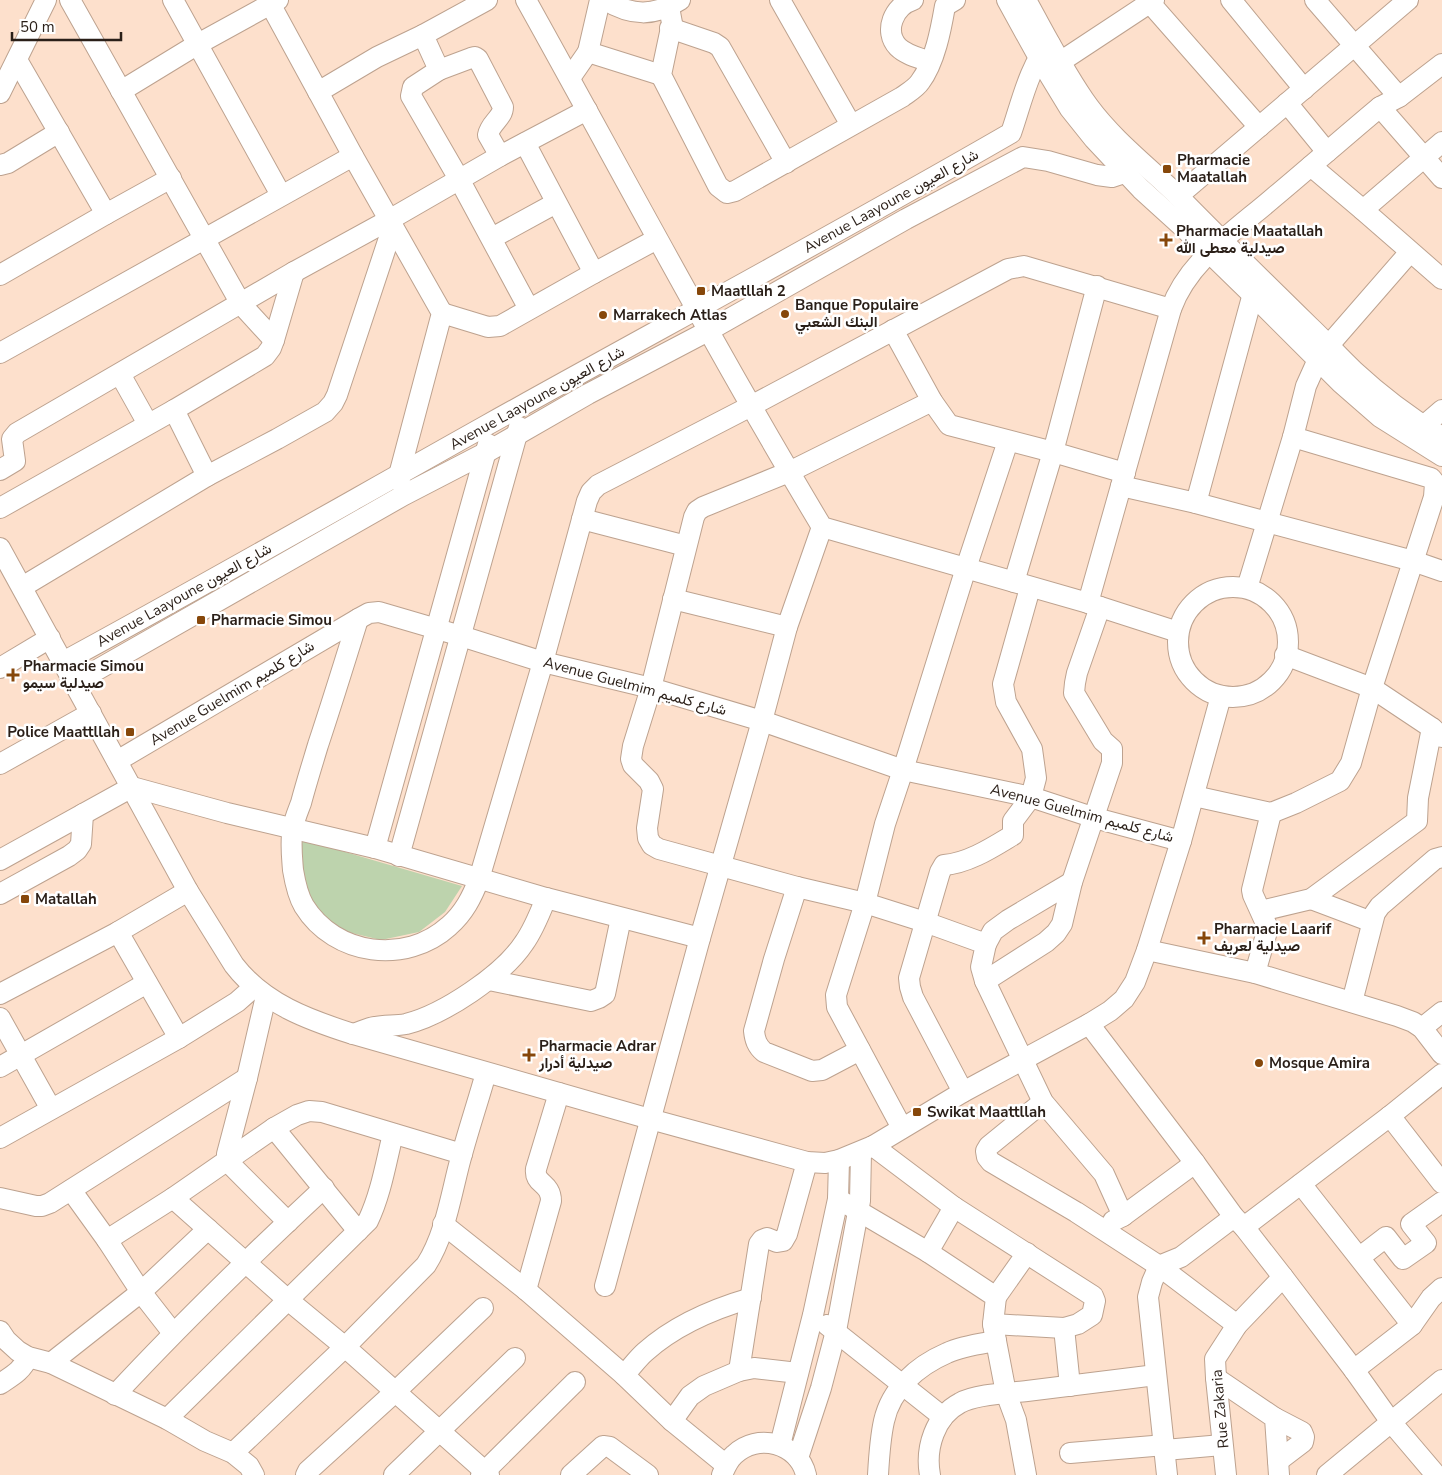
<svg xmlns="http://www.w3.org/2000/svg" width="1442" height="1475" font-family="'Nunito Sans',Vazirmatn,sans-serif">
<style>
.green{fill:#bdd3ad}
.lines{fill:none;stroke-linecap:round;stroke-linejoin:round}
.minor-casing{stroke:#bda28f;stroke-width:22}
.minor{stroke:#fff;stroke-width:20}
.poi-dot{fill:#86470a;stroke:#fff;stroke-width:2}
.labels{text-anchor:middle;stroke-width:5;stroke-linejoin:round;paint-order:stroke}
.poi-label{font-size:15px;font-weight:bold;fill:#2a1f18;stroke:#fff;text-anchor:start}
.street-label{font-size:15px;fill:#2a1f18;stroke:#fff}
</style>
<rect width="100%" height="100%" fill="#fde0cc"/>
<!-- green -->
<polygon class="green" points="304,840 462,886 445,912 419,932 381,940 339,930 312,912 297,881 300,845"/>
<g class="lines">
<!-- minor casing -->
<g class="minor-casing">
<g id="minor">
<polyline points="70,0 241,304 274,340"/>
<polyline points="173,0 281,195"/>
<polyline points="268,0 353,156 442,313 399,475 400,482"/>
<polyline points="487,0 423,35 439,70 413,87 411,96 459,179 529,309"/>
<path d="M 526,0 C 624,176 718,354 822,527 L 1088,603 L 1178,632"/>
<path d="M 605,0 C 631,16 654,17 680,0"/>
<polyline points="780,0 851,125"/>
<path d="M 913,0 C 894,6 883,31 898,47 C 906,55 920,58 930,62"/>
<polyline points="1007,0 1039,58 1070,109 1094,139 1141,189 1184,228 1255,297 1341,383 1380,417 1442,456"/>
<path d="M 1026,0 C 1046,36 1065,74 1089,107 C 1115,142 1150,168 1180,198 C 1222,241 1266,284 1309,326 C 1325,341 1339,357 1354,371 C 1381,396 1410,418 1442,437"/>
<polyline points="1231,0 1304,89"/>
<polyline points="1315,0 1399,97"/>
<polyline points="1150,3 1259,127"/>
<path d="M 669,7 L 672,23 L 661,75 L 718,186 L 727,193 L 735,191 L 902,97 C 909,92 916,88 920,82 C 935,62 941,29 945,6 L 955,0"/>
<polyline points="670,28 714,43 720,47 786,163"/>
<polyline points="588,52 600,0"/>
<polyline points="17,60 106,214"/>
<polyline points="1060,62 1154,0"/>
<path d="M 439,70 L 471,58 L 475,57 L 478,59 L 503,107 C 503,118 490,123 488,135 L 500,156"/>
<polyline points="570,78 588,52 661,75"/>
<polyline points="121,91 198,44 278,0"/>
<polyline points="318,92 377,57 423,35"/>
<polyline points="0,93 46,0"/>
<polyline points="1287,103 1327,152"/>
<polyline points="1380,107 1442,178"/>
<polyline points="525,143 594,273"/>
<polyline points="0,165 8,163 59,132"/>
<polyline points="1311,166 1363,210 1442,279"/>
<polyline points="1178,196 1408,0"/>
<polyline points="1363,210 1442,142"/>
<polyline points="492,238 556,203"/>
<polyline points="0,275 106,214 171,178"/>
<polyline points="442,313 488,327 500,326 594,273 657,239"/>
<polyline points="893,330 932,401 949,425 1053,452 1125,473"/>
<polyline points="0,353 353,156"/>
<polyline points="120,374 148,424"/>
<polyline points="174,410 207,476"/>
<polyline points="1414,434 1442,410"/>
<polyline points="0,470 15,461 12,439 17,433 294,272 389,220 500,156 587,110"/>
<polyline points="1121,486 1196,503 1413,561 1442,571"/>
<polyline points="1196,503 1251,301 1255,297"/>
<polyline points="0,508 174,410 265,356 271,348 274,340 294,272"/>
<polyline points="582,519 686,546"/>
<path d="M 0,548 L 188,891 L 234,965 C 264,1004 309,1020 353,1034 L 650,1119 L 807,1162 L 825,1163 L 839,1160 L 873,1146 L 963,1092 L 1089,1024 L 1110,1011 L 1124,999 L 1135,982 L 1147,950 L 1181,841 L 1221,696"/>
<polyline points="1014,582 1053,452 1097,286"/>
<polyline points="22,587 207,476 277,439 325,412 333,403 337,395 393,226"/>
<circle cx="1233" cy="642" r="55"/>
<polyline points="1247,588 1293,437 1306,386 1315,366 1329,345 1410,252"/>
<polyline points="673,599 787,627"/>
<path d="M 1088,603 L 1171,309 C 1188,261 1236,230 1273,198 C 1309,168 1344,137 1380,107 L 1399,97 L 1442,64"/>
<polyline points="1100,607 1077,673 1075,683 1074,693 1103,741 1112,749 1112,763 1072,882 1062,924 1056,933 1046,942 985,981 1043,1102 1104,1174 1123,1216"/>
<path d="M 358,619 C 345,661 332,703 318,745 C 312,765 306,784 301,803 C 298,811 294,820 293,828 C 290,841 292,857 293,870 C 295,882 298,896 304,906 C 335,956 406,965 449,926 C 464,913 472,897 479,879 L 543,662 L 587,501 L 591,492 L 598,485 L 751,406 L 1008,269 L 1024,266 L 1171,309"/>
<polyline points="1285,655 1372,688 1432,728 1442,737"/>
<path d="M 63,662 C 205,585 346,504 487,425 C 661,328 838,233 1011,133 C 1020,108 1030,62 1050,44"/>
<polyline points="0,668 50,638"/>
<polyline points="74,683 404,495 487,452 588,394 708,331 906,219 1023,157 1048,161 1097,175 1112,177 1121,174 1125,171 1135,157"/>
<polyline points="117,761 358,619 369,613 379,612 461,636 543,662 651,688 762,721 903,770 1031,797 1095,818 1181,841"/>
<polyline points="0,764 91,713"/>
<polyline points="1194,796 1271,813 1296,803 1340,781 1351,763 1372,688 1434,497 1435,483 1431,478 1293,437"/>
<polyline points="375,848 488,444"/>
<polyline points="399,856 519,427"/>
<polyline points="0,860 132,787 227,813 375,848 546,898 700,938"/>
<polyline points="797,887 865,903 925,922 986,944 981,967 985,981"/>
<polyline points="0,894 69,856 77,850 81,844 83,814"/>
<polyline points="1311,899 1372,922"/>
<polyline points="1261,911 1311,899 1417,821 1418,798 1432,728"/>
<polyline points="118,932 179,1038"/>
<polyline points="986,944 993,931 1008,920 1072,882"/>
<polyline points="1147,950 1255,973 1397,1016 1413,1022 1422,1028 1442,1054"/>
<polyline points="1255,973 1268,928 1253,895 1252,890 1271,813"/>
<polyline points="489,980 591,1001 599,998 605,994 621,918"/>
<polyline points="0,994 118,932 188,891"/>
<polyline points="266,996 247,1078 227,1154 227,1161 288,1222"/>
<polyline points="1352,1002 1375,913 1380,906 1435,859 1442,857"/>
<polyline points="0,1018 51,1109"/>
<polyline points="1089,1024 1195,1163 1234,1217 1244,1227 1283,1277 1354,1370 1391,1422 1436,1475"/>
<polyline points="1422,1028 1442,1012"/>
<path d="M 353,1034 C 360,1032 368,1028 375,1027 C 385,1025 396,1026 406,1024 C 443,1015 503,975 524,943 C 534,929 540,913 546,898"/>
<path d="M 860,1050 L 822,1070 L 812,1071 L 764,1052 C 757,1046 755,1040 754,1031 L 774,959 L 797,887 L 659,849 L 652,845 L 648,838 L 647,828 L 653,789 L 649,781 L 633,765 L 631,759 L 633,746 L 651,688 L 694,517 L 697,511 L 703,507 L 789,472 L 932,401"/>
<polyline points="0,1067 147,983"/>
<path d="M 963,1092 L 913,997 L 910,987 L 909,978 L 940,872 L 944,865 C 969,863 993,847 1013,835 L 1013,821 L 1031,797 L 1036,778 L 1032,749 L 1006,702 L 1003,684 L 1030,588"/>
<polyline points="1043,1102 989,1146 986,1151 987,1157 991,1162 1076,1212 1159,1266 1237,1325"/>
<polyline points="1390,1116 1442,1183"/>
<polyline points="274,1128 358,1231"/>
<polyline points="902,1128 837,1007 836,995 865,903 885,824 903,770 966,568 1008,441"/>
<polyline points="0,1138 179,1038 237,1002 254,987"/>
<polyline points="873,1146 954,1207 1093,1296 1095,1301 1092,1315 1078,1324 1064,1328 993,1324"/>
<polyline points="1301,1184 1412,1325"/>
<polyline points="71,1190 107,1240 141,1292 173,1333"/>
<polyline points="0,1198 36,1206 42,1206 50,1203 247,1078"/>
<polyline points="173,1198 288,1300 345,1347 489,1475"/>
<polyline points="838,1199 928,1252 996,1297 993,1324 996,1341 1006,1393 1016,1420 1026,1475"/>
<polyline points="1113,1221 1123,1216 1195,1163"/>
<polyline points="443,1224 526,1290 624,1375 672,1421 726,1465"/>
<polyline points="1244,1227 1390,1116 1442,1074"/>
<polyline points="107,1240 173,1198 274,1128 297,1115 309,1111 322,1112 462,1154"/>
<polyline points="928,1252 954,1207"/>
<polyline points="1360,1257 1386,1237 1403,1259 1426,1243 1411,1224 1442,1202"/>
<polyline points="605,1286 700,938 762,721 787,627 822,527"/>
<path d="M 526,1290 L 551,1201 C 551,1182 534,1185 536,1169 L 559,1093"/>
<polyline points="996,1297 1027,1253"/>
<polyline points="827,1325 943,1417"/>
<polyline points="1064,1328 1070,1386"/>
<polyline points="0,1331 6,1340 18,1351 28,1357 51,1363 167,1419 205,1441 233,1453 249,1466 254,1475"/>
<polyline points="51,1363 141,1292 208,1229"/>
<polyline points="1354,1370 1412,1325 1431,1298 1442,1288"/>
<polyline points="739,1371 759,1244 762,1240 767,1238 777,1242 783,1241 787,1234 807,1162"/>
<path d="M 624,1375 C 631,1368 637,1359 645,1352 C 674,1326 713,1309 751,1298"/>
<polyline points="1216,1378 1275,1418 1279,1475"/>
<path d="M 0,1384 C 12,1376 22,1371 28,1357"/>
<path d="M 115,1395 C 182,1323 252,1255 324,1188"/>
<polyline points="1275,1418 1302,1432 1304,1437 1303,1442 1278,1461"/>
<path d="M 167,1419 L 368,1221 C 381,1194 386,1162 393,1134"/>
<polyline points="672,1421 690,1396 704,1386 739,1371 754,1368 798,1373"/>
<polyline points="780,1445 813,1315 838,1199 839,1160"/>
<polyline points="1165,1450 1222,1445"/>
<path d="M 233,1453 L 345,1347 L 426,1265 C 444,1237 450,1201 458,1169 C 466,1137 477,1105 486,1073"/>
<polyline points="1070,1453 1165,1445"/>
<polyline points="798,1458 821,1388 836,1331 860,1201 861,1152"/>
<polyline points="306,1475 308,1471 395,1392 483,1308"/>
<polyline points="394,1475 515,1358"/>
<polyline points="481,1475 575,1382"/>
<polyline points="571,1475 603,1446 610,1447 648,1475"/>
<path d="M 722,1475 C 725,1468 728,1460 734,1455 C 757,1432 799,1443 806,1475"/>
<path d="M 878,1475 C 879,1457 880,1439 884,1421 C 891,1389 917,1366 947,1353 C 962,1346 979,1344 996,1341"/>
<path d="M 930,1475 C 925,1448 935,1416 960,1403 C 976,1394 1009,1393 1027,1391 C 1070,1386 1113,1380 1156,1375"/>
<polyline points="1167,1475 1148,1297 1152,1282 1159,1266 1181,1257 1234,1217"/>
<polyline points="1226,1475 1216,1378 1215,1359 1237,1325 1283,1277"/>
<polyline points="1327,1475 1442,1380"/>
</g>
</g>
<!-- minor -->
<use href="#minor" class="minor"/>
</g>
<!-- markers -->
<g class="poi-dot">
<rect x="1162" y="164" width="10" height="10" rx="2.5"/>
<path d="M1163.5 232.5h5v5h5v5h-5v5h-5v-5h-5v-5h5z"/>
<rect x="696" y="286" width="10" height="10" rx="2.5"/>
<circle cx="785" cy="314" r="5"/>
<circle cx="603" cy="315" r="5"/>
<rect x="196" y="615" width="10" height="10" rx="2.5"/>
<path d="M10.5 667.5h5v5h5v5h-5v5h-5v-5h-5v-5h5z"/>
<rect x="125" y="727" width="10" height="10" rx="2.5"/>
<rect x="20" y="894" width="10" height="10" rx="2.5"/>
<path d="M1201.5 930.5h5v5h5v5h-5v5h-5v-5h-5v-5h5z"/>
<path d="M526.5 1047.5h5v5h5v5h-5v5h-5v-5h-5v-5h5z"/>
<circle cx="1259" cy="1063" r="5"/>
<rect x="912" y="1107" width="10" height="10" rx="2.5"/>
</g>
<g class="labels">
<!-- poi labels -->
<g class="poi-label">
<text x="1177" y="165">Pharmacie<tspan x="1177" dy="17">Maatallah</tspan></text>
<text x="1176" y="236">Pharmacie Maatallah<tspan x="1176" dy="17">صيدلية معطى الله</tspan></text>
<text x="711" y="296">Maatllah 2</text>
<text x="795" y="310">Banque Populaire<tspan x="795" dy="17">البنك الشعبي</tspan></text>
<text x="613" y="320">Marrakech Atlas</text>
<text x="211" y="625">Pharmacie Simou</text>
<text x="23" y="671">Pharmacie Simou<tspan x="23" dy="17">صيدلية سيمو</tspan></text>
<text x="120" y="737" text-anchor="end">Police Maattllah</text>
<text x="35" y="904">Matallah</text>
<text x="1214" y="934">Pharmacie Laarif<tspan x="1214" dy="17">صيدلية لعريف</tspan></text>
<text x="539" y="1051">Pharmacie Adrar<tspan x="539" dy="17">صيدلية أدرار</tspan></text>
<text x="1269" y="1068">Mosque Amira</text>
<text x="927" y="1117">Swikat Maattllah</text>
</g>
<!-- street labels -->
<g class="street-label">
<text transform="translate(891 201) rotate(-29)" y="5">Avenue Laayoune شارع العيون</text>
<text transform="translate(537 398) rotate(-29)" y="5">Avenue Laayoune شارع العيون</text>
<text transform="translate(184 595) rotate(-29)" y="5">Avenue Laayoune شارع العيون</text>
<text transform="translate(635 686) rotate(15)" y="5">Avenue Guelmim شارع كلميم</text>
<text transform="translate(232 693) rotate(-31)" y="5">Avenue Guelmim شارع كلميم</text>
<text transform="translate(1082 813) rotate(15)" y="5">Avenue Guelmim شارع كلميم</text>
<text transform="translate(1220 1409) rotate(-95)" y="5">Rue Zakaria</text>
</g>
</g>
<!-- scale -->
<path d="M12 32v8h109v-8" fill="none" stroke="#2a1f18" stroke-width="2.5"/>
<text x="20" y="32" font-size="15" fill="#2a1f18" stroke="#ffffff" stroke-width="4" paint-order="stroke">50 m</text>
</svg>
